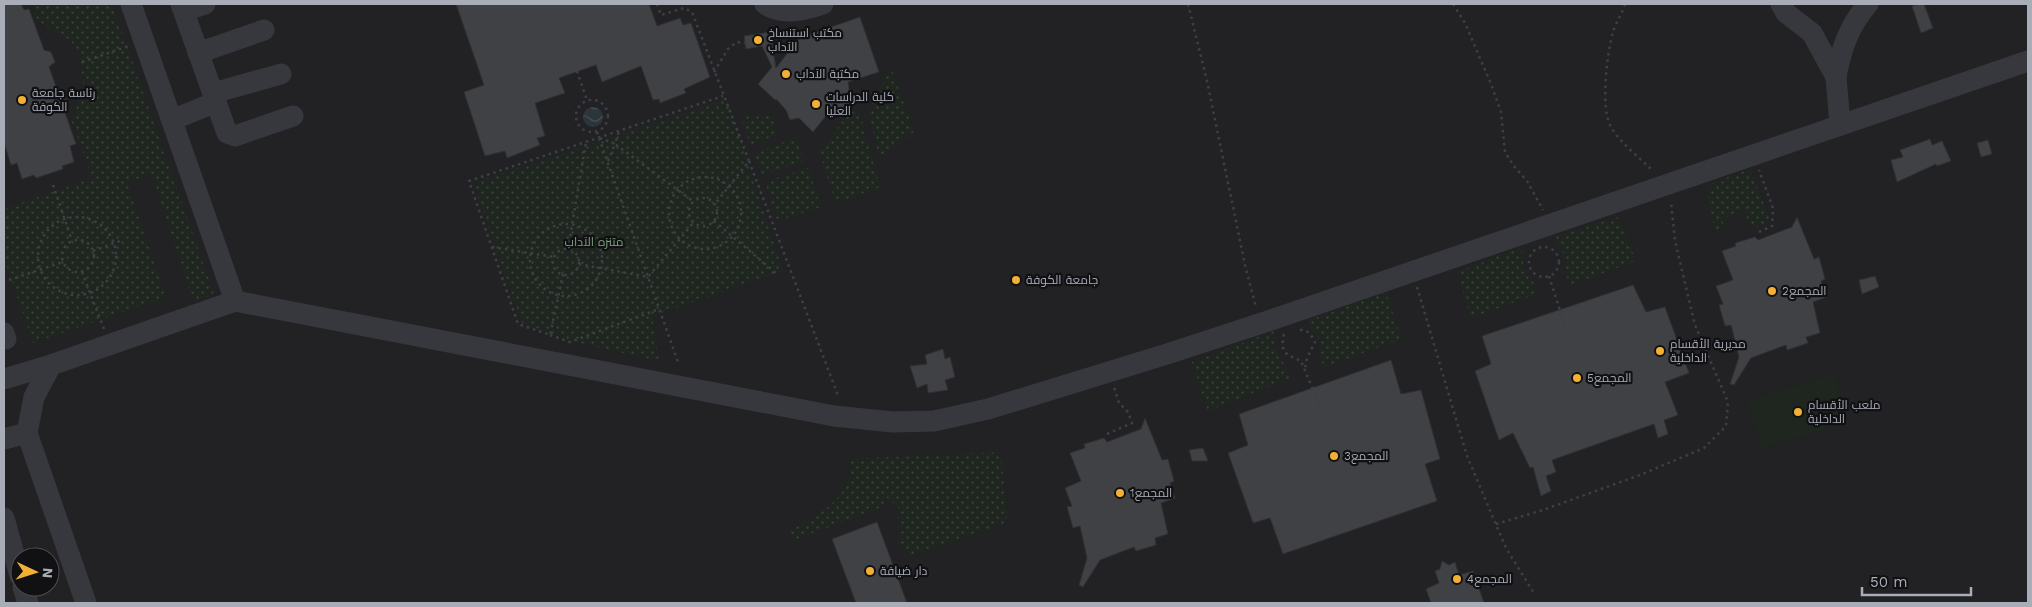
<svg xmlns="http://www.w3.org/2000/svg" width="2032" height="607" font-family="'Work Sans',Cairo,sans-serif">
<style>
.built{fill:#222225;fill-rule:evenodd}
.green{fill:url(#green-dots)}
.pitch{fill:#1e261f}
.water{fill:url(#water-waves)}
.building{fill:#404145;stroke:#303034}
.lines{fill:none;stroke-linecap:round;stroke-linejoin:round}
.path{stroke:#3d3f44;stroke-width:2.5;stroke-dasharray:2.5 4;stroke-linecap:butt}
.minor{stroke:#37383d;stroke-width:21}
.poi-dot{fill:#f2b134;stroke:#111113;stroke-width:2}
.labels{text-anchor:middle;stroke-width:4.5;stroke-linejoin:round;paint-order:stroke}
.poi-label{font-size:12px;fill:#a8adb8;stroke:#111113;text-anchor:start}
.park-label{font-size:12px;fill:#7fa381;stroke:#111113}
</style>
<defs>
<pattern id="green-dots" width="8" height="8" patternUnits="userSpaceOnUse" patternTransform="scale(1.25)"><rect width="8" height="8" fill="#1e261f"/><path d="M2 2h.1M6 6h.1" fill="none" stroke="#3c433d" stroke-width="1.8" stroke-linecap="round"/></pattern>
<pattern id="water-waves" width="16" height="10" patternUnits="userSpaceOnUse" patternTransform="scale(1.25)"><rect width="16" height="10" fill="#2c353c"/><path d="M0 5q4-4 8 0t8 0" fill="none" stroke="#485056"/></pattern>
</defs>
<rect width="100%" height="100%" fill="#161618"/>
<!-- built -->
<path class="built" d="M 4,4 L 2028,4 L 2028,603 L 4,603 ZM 20,557 L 50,557 L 50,587 L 20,587 Z"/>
<!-- green -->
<g class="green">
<polygon points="31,4 112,4 214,294 193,302 152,174 127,183 166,297 33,343 4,258 4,209 92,178 72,122 80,93 84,89 80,56 70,39 64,38 37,20"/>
<polygon points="891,68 914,132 879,157 868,111"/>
<polygon points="727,99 783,271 652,316 659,361 575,342 522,323 473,183"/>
<polygon points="856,109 859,110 880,187 836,203 819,152 848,114"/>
<polygon points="741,115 772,116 777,135 750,145"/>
<polygon points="796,137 805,161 766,174 761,173 753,154"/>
<polygon points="808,168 821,207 777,221 766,184 767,181"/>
<polygon points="1748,169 1751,172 1767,212 1769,218 1766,224 1755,228 1749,224 1744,210 1722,219 1724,228 1715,231 1708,199 1709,185"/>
<polygon points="1618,217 1636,261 1570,285 1565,271 1566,264 1564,254 1556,244 1554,237"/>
<polygon points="1520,248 1523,255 1523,267 1527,276 1533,281 1537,294 1471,318 1457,272"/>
<polygon points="1386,292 1401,339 1324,367 1319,354 1320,347 1318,337 1309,327 1307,321"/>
<polygon points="1273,331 1276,338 1276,351 1280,360 1285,364 1290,378 1208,411 1192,362"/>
<path d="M 1001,452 L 1007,519 L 1003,524 L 909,556 L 899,544 L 898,506 L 886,497 L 882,507 L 794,540 L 790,537 L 790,531 C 818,515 855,497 850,459 Z"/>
</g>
<!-- pitch -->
<polygon class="pitch" points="1835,374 1848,422 1762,448 1747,401"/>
<!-- water -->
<circle class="water" cx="593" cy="117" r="10"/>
<!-- building -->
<g class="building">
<polygon points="4,4 21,4 24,10 29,9 44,50 51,52 55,62 49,67 57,89 64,91 67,101 62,104 76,144 70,146 74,162 62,166 63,169 36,178 34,175 22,179 17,163 11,165 4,143"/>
<polygon points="456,4 649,4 657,26 680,18 683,25 691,23 710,77 684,89 686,93 660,103 659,99 653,100 641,66 602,82 596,65 559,78 565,93 535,103 545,136 537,138 540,145 507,158 505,151 485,156 464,92 484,85"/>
<polygon points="1920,4 1924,4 1933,28 1921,33 1912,6"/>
<polygon points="860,17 879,72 848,82 852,109 829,112 813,132 799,118 790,120 786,110 776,99 775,100 758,84 772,67 762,46 746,49 744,36 770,32 776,68 799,38"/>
<polygon points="1930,139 1932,145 1942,141 1951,161 1937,166 1936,164 1897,182 1891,160 1903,157 1900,150"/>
<polygon points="1988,140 1992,154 1981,157 1977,143"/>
<polygon points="1797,217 1814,259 1819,257 1825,279 1821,281 1827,297 1813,302 1820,333 1806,337 1808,343 1787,350 1786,345 1751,358 1734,385 1730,384 1739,357 1731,325 1725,326 1719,305 1723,304 1716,286 1733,280 1722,251 1736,246 1735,243 1755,237 1758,240 1792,227"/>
<polygon points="1875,276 1879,287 1862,294 1859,280"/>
<polygon points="1633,285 1646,312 1665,307 1689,373 1665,382 1678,415 1664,420 1668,434 1658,438 1654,424 1552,460 1556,472 1546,476 1551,491 1541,496 1533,467 1530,468 1513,433 1499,440 1475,371 1491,364 1482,336"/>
<polygon points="943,349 945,359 950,357 955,377 945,380 948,390 928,393 927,384 917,388 910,366 927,364 925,355"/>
<polygon points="1391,360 1401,394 1421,390 1440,459 1425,464 1437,501 1283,554 1270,518 1253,523 1228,453 1248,445 1239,414"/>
<polygon points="1145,418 1162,460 1168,459 1174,481 1170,483 1175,498 1161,503 1168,534 1155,538 1156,545 1136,551 1134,547 1100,560 1083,587 1079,585 1087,558 1080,526 1073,528 1067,507 1072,506 1065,488 1081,481 1070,453 1085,448 1084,444 1104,438 1107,442 1141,429"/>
<polygon points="1203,448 1208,461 1192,461 1189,450"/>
<polygon points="877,522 907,603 856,603 832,539"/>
<polygon points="1442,561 1449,565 1455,562 1459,575 1473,571 1484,603 1431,603 1426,589 1439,583 1435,571 1440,569"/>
</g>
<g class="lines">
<!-- path -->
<g class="path">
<polyline points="657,4 661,15 684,8 692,12 749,161 715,204"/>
<polyline points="1188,4 1207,81 1245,265 1256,307"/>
<polyline points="1453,4 1465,23 1491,84 1501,112 1505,152 1513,165 1527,181 1543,210"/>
<path d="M 1625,4 C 1622,14 1616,22 1613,32 C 1607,53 1600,108 1611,127 C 1621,144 1639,157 1653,171"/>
<polyline points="82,62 129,46"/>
<polyline points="577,71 587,100"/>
<polyline points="714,72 728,49 737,42 745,43"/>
<circle cx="592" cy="116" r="16"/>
<polyline points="597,132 679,365"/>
<polyline points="600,138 615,144 619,131"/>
<polyline points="608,161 615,144 694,202"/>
<polyline points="749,161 839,398"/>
<circle cx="705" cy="213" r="36"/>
<polyline points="53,185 72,241"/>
<circle cx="703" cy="212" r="14"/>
<circle cx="77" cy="256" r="39"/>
<polyline points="714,221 777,274"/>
<circle cx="566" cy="260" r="36"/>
<polyline points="1759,232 1772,226 1773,208 1759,170"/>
<circle cx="78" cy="256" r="16"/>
<polyline points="492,247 554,257"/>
<circle cx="1544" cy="262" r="15"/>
<polyline points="568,249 586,142"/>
<circle cx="566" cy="262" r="13"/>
<polyline points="93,251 123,240"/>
<polyline points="579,264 648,277 694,222"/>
<polyline points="82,272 104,329"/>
<polyline points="563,274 550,335 518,324 469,181 723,96"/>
<polyline points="1549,276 1569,339"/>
<polyline points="9,280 63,262"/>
<polyline points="1417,287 1467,456 1506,548 1535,595"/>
<path d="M 1300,330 C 1308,329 1312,336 1315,342 L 1307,358 L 1305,368"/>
<path d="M 1284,334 C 1280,353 1285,354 1301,361 L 1326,421"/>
<polyline points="550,335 570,342 659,309"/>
<polyline points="1107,434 1132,423 1128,412 1119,403 1114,387"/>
<polyline points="1496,524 1543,510 1640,475 1704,448 1726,426 1728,402 1695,325 1675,241 1671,202"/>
</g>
<!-- minor -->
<g class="minor">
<polyline points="131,4 235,301"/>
<polyline points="181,4 227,133 235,136 293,116"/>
<path d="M 765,4 C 782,16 805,10 823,4"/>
<polyline points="1781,4 1786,13 1812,33 1836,77 1840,124"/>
<polyline points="184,11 205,4"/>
<polyline points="198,53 264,30"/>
<path d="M 1836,77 C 1841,49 1849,26 1868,4"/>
<polyline points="213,93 281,74"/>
<polyline points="172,120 216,102"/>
<polyline points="4,333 6,339"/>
<polyline points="51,365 34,397 27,433 86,603"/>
<polyline points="4,379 51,365 235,301 834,416 893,422 934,421 988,409 1167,354 1268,321 2028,61"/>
<polyline points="4,439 27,433"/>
<polyline points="4,518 20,576"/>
<polyline points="23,587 28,603"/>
</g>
</g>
<!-- markers -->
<g class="poi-dot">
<circle cx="758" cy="40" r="5"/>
<circle cx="786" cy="74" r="5"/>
<circle cx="22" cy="100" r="5"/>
<circle cx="816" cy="104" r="5"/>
<circle cx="1016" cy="280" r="5"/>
<circle cx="1772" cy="291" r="5"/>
<circle cx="1660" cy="351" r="5"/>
<circle cx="1577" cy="378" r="5"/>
<circle cx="1798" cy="412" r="5"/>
<circle cx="1334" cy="456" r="5"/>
<circle cx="1120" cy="493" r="5"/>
<circle cx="870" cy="571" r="5"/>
<circle cx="1457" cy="579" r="5"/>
</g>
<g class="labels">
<!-- poi labels -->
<g class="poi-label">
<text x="768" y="37">مكتب استنساخ<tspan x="768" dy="14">الآداب</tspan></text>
<text x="796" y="78">مكتبة الآداب</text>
<text x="32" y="97">رئاسة جامعة<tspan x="32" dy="14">الكوفة</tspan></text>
<text x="826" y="101">كلية الدراسات<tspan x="826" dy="14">العليا</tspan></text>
<text x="1026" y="284">جامعة الكوفة</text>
<text x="1782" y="295">المجمع2</text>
<text x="1670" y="348">مديرية الأقسام<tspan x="1670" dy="14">الداخلية</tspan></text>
<text x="1587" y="382">المجمع5</text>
<text x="1808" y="409">ملعب الأقسام<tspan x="1808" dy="14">الداخلية</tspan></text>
<text x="1344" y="460">المجمع3</text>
<text x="1130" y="497">المجمع1</text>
<text x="880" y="575">دار ضيافة</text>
<text x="1467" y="583">المجمع4</text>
</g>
<!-- park labels -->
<g class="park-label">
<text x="594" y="246">متنزه الآداب</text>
</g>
</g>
<!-- border -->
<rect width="2032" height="607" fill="none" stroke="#a8adb8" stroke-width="10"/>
<!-- north arrow -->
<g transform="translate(35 572) rotate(94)"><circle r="24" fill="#111113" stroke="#4d4f55"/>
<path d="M0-4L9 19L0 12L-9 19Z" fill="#f2b134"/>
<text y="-8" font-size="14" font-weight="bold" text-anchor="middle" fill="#a8adb8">N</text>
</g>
<!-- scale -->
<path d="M1862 587v8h109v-8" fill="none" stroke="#a8adb8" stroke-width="2.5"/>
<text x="1870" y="587" font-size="15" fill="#a8adb8" stroke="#111113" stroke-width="4" paint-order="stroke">50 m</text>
</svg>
